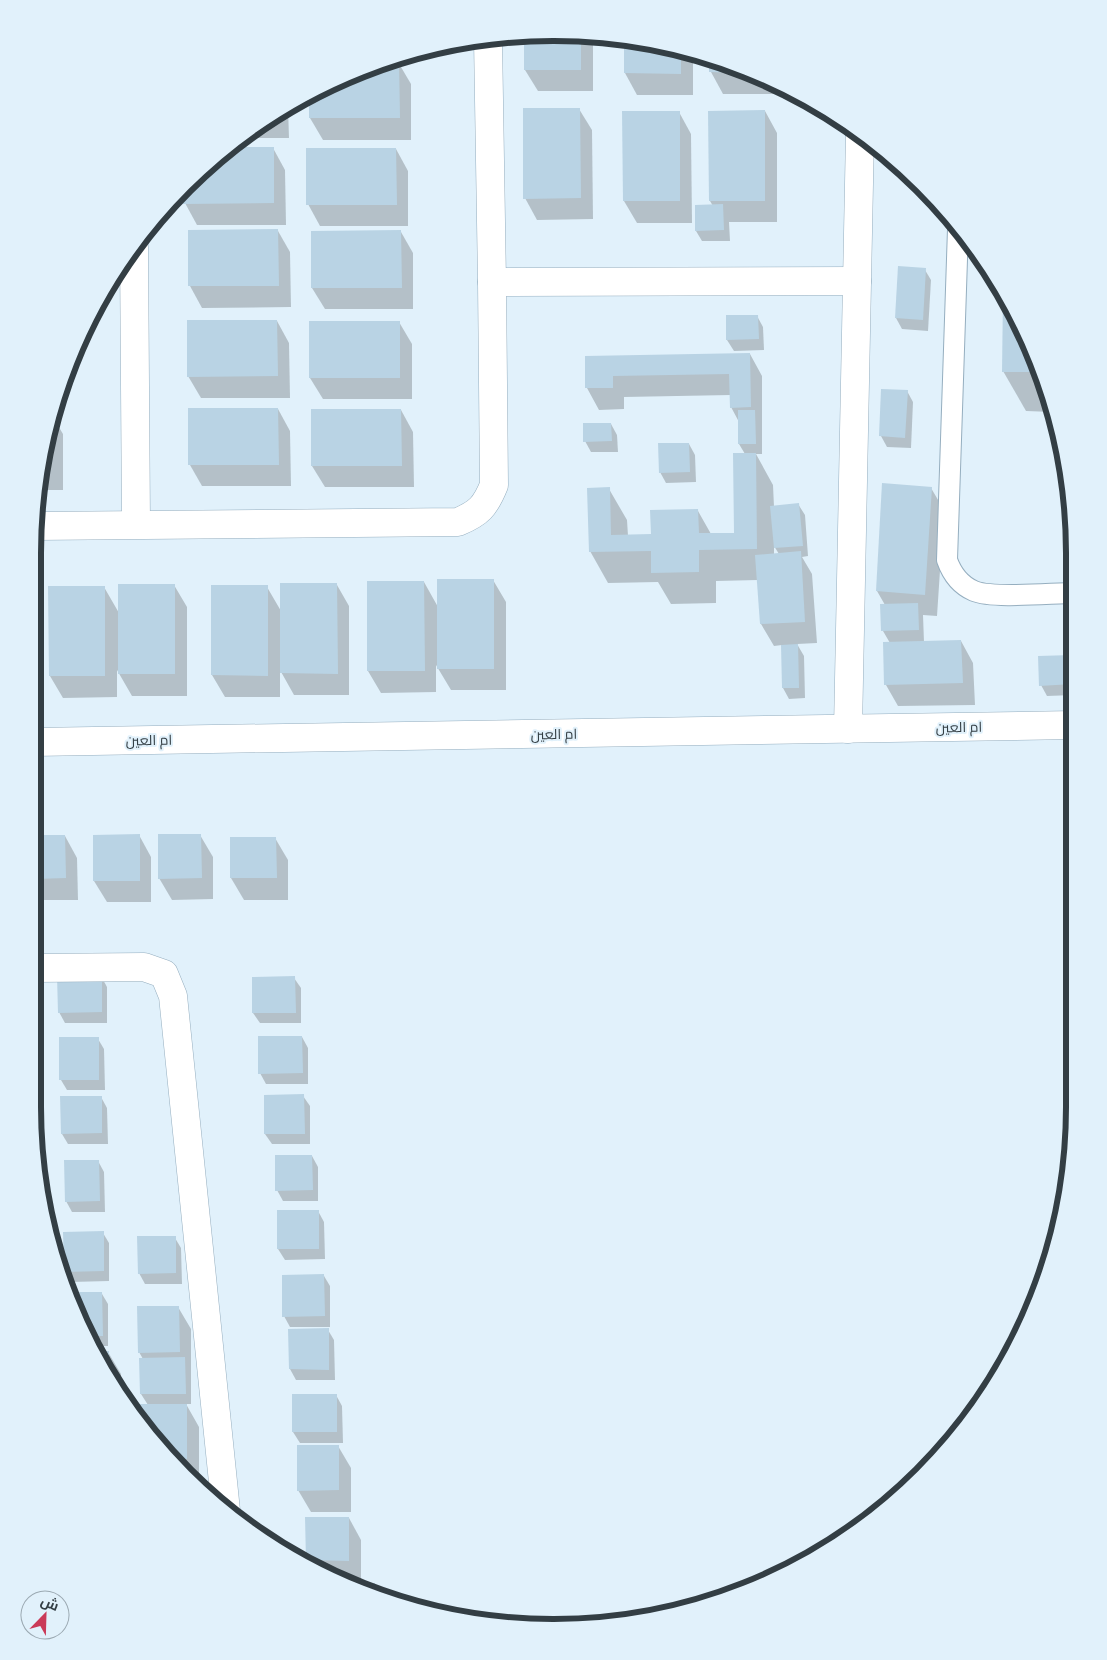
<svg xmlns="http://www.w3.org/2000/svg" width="1107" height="1660" font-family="'Nunito Sans',Cairo,sans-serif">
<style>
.shadow{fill:#0003;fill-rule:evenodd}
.building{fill:#b9d3e4}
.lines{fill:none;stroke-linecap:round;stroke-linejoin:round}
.lane-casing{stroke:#95aebf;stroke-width:22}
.street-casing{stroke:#95aebf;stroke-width:29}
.lane{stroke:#fff;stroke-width:20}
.street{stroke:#fff;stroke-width:28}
.labels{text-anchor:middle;stroke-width:4;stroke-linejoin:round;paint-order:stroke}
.street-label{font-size:14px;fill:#333e44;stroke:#e1f1fb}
.rim{fill:none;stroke:#333e44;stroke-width:6}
</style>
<rect width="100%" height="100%" fill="#e1f1fb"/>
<!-- shadow -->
<g class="shadow">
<polygon points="553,33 593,36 593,91 538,91 525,70 525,35"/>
<polygon points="625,40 655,42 693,54 693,95 637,95 625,73"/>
<polygon points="711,59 753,72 778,86 778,94 723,94 711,72"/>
<polygon points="398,62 411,84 411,140 323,140 310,118 310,96"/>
<polygon points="288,107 289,138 242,138 264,120"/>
<polygon points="579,109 592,130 593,219 537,220 525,198"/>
<polygon points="765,111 777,133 777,222 729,222 730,241 702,241 696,231 713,206 710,201"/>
<polygon points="679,112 691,134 692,223 637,223 624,201"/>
<polygon points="230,148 273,148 285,170 286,225 197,225 185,203 184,186"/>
<polygon points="396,149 408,171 408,226 320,226 308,204"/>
<polygon points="189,231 278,231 290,252 291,307 202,308 190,286"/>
<polygon points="401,232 413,253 413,309 325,309 312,288"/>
<polygon points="925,270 931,280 928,331 902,329 896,318"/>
<polygon points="1004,297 1035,354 1052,412 1026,411 1003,371"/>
<polygon points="727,316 757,316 763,327 764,350 734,351 727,340"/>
<polygon points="277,321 289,343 290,398 201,398 188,376"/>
<polygon points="399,322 412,344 412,399 323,399 310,378"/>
<path d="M 750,354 L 762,376 L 762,454 L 756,454 L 773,485 L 774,507 L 798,504 L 805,515 L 808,556 L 802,557 L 812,574 L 817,643 L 797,644 L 804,656 L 805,698 L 789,699 L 783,688 L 782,645 L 774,646 L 761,624 L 758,580 L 716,581 L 716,603 L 671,604 L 658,582 L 608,583 L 590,551 L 609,489 L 627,520 L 628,536 L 652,535 L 698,511 L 711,534 L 736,534 L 745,454 L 739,444 L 739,422 L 731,407 L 731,395 L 624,397 L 624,409 L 599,410 L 587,388 L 586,357 ZM 774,546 L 779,554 L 774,555 Z"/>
<polygon points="907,391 913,402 911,448 887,447 881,436"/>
<polygon points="278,409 290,431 291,486 202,486 190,465"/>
<polygon points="401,410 413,432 414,487 325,487 312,466"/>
<polygon points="54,419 63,434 63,490 39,490 42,452"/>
<polygon points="611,424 617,435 618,452 591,452 585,441"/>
<polygon points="689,444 695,455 696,482 666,483 660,472"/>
<polygon points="931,488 944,510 937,616 923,615 924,642 961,641 973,663 975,705 898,706 886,685 890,643 883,631 885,605 877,591"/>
<polygon points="493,580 506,602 506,690 451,690 436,665 436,692 381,693 368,671 368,582 424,582 438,607"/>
<polygon points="174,585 187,607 187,696 132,696 117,670 117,697 63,698 50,676 104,587 119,613"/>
<polygon points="337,585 349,606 349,695 294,695 280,670 280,697 225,697 212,675 212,586 267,587 281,611"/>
<polygon points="1071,656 1074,662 1074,695 1047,696 1041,685"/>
<polygon points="139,835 151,857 151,902 107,902 94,881"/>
<polygon points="200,835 213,857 213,899 172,900 159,878"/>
<polygon points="65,836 77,858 78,900 36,900 35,837"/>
<polygon points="231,838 275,838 288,860 288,900 244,900 231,878"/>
<polygon points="101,976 107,987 107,1023 65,1023 59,1012"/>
<polygon points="294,978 301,988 301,1023 260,1023 253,1013"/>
<polygon points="302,1037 308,1048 308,1084 266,1084 260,1073"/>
<polygon points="98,1039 104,1049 105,1090 67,1090 61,1080"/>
<polygon points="303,1096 310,1106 310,1144 272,1144 265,1134"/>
<polygon points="101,1097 107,1108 108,1144 68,1144 62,1134"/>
<polygon points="312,1156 318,1167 318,1201 283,1201 277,1190"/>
<polygon points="98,1161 104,1172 105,1212 72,1212 66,1201"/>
<polygon points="318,1211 324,1222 325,1259 285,1260 278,1249"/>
<polygon points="103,1233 109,1243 109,1281 71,1282 65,1271"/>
<polygon points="175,1238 181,1248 182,1284 145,1284 139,1273"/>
<polygon points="324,1276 330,1286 330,1327 290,1327 284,1316"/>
<polygon points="70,1294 102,1294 108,1304 108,1346 96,1346"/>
<polygon points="178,1307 191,1329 191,1404 186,1404 199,1427 199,1481 192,1481 185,1475 139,1419 148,1405 141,1394 143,1359 139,1352"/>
<polygon points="328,1330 334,1340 335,1380 296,1380 290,1369"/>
<polygon points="99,1352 108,1352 121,1374 121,1397"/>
<polygon points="336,1395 342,1406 343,1443 300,1443 293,1432"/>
<polygon points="338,1446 351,1468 351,1512 311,1512 298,1490"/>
<polygon points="307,1518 349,1518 361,1540 361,1582 344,1582 307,1561"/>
<polygon points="374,1584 381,1597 349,1585"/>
</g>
<!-- building -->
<g class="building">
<polygon points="553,33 581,35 581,70 524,70 524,35"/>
<polygon points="624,39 655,42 681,50 681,74 624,73"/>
<polygon points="709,59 753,72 752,73 709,72"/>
<polygon points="391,61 399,61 400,118 309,118 309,96 354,72"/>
<polygon points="523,108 580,108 581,198 523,199"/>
<polygon points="765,110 765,201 709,201 708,111"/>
<polygon points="622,111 680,111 680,201 623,201"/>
<polygon points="232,147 274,147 274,203 183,204 183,187"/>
<polygon points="306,148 396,148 397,205 306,205"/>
<polygon points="723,204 724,230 695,231 695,205"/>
<polygon points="278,229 279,286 188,286 188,230"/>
<polygon points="401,230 402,288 311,288 311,231"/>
<polygon points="898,266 926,268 923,320 895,318"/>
<polygon points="1003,295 1035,354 1040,372 1002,372"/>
<polygon points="726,315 758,315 759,339 726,340"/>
<polygon points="187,320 277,320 278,376 187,377"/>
<rect x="309" y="321" width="91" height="57"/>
<polygon points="750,353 751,407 730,408 729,374 613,376 613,388 585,388 585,356"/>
<polygon points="881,389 908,390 905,438 879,436"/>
<polygon points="188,408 278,408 279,465 188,465"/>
<polygon points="311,409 401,409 402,466 311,466"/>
<polygon points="738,410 755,410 756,444 738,444"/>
<polygon points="583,423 611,423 612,441 583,442"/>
<polygon points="51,428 51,468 41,468 42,452"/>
<polygon points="658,443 689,443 690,472 659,473"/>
<polygon points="733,453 756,453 757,549 699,550 699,572 651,573 651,551 589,552 587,488 610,487 611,535 651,534 650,510 698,509 699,533 734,533"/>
<polygon points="882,483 932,487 925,595 876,591"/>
<polygon points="799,503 803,546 774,548 770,506"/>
<polygon points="801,551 805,622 760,624 755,555"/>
<rect x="437" y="579" width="57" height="90"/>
<polygon points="367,581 424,581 425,671 367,671"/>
<polygon points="280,583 337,583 338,674 280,673"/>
<rect x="118" y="584" width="57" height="90"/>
<polygon points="211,585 268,585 268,676 211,675"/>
<polygon points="48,586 105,586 105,676 49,676"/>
<polygon points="918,603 919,630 881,631 880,604"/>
<polygon points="961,640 963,683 884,685 883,642"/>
<polygon points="798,644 799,688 782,688 781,645"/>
<polygon points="1072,655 1073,684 1039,686 1038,656"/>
<polygon points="140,834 140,881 93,881 93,835"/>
<polygon points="158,834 201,834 202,878 158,879"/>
<polygon points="35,835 65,835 66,878 35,879"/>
<polygon points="230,837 276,837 277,878 230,878"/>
<polygon points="57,975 102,975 102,1012 58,1013"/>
<polygon points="295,976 296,1013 252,1013 252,977"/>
<polygon points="258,1036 302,1036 303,1073 258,1074"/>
<rect x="59" y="1037" width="40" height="43"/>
<polygon points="304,1094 305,1134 264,1134 264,1095"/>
<polygon points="60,1096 102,1096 102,1133 61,1134"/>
<polygon points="275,1155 312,1155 313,1190 275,1191"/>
<polygon points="64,1160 99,1160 100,1201 65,1202"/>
<rect x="277" y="1210" width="42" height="39"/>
<polygon points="104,1231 104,1271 64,1272 63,1232"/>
<polygon points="137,1236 176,1236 176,1273 138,1274"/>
<polygon points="324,1274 325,1316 282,1317 282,1275"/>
<polygon points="69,1292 102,1292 103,1336 91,1336"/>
<polygon points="137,1306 179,1306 180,1352 138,1353"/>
<polygon points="329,1328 329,1370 289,1369 288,1329"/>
<polygon points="98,1351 109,1351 109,1373"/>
<polygon points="185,1357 186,1394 140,1394 139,1358"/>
<rect x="292" y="1394" width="45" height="38"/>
<polygon points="138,1404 187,1404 187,1459 172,1459 138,1418"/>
<polygon points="297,1445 339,1445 339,1490 297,1491"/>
<polygon points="305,1517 349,1517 349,1561 306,1560"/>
<polygon points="375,1583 375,1595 347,1584"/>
</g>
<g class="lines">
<!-- lane casing -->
<g class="lane-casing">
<path id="lane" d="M 958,229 L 947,560 C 952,574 960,585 974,591 C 993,599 1052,593 1074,593"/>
</g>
<!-- street casing -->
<g class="street-casing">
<g id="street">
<polyline points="134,247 136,524"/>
<polyline points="492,282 857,281"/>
<path d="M 35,526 L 458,522 C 479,513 485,507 494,485 L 492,282 L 488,39"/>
<polyline points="848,729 860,134"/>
<polyline points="34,742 1074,725"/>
<polyline points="36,968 144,967 164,974 173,996 226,1511"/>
</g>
</g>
<!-- lane -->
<use href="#lane" class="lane"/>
<!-- street -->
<use href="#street" class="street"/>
</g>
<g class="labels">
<!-- street labels -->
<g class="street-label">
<text transform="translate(959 727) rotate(-1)" y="5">ام العين</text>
<text transform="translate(554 734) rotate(-1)" y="5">ام العين</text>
<text transform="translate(149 740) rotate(-1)" y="5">ام العين</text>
</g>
</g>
<!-- crop -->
<path d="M0 0H1107V1660H0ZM553 41H554A512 512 0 0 1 1066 553V1107A512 512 0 0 1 554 1619H553A512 512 0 0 1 41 1107V553A512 512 0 0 1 553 41Z" fill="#e1f1fb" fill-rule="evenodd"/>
<path class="rim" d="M553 41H554A512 512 0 0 1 1066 553V1107A512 512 0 0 1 554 1619H553A512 512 0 0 1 41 1107V553A512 512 0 0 1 553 41Z"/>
<!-- north arrow -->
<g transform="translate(45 1615) rotate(23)"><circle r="24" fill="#e1f1fb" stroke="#9ba9b2"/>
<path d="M0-4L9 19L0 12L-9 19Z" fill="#ca3a58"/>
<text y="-8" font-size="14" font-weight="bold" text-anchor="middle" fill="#333e44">ش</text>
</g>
</svg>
